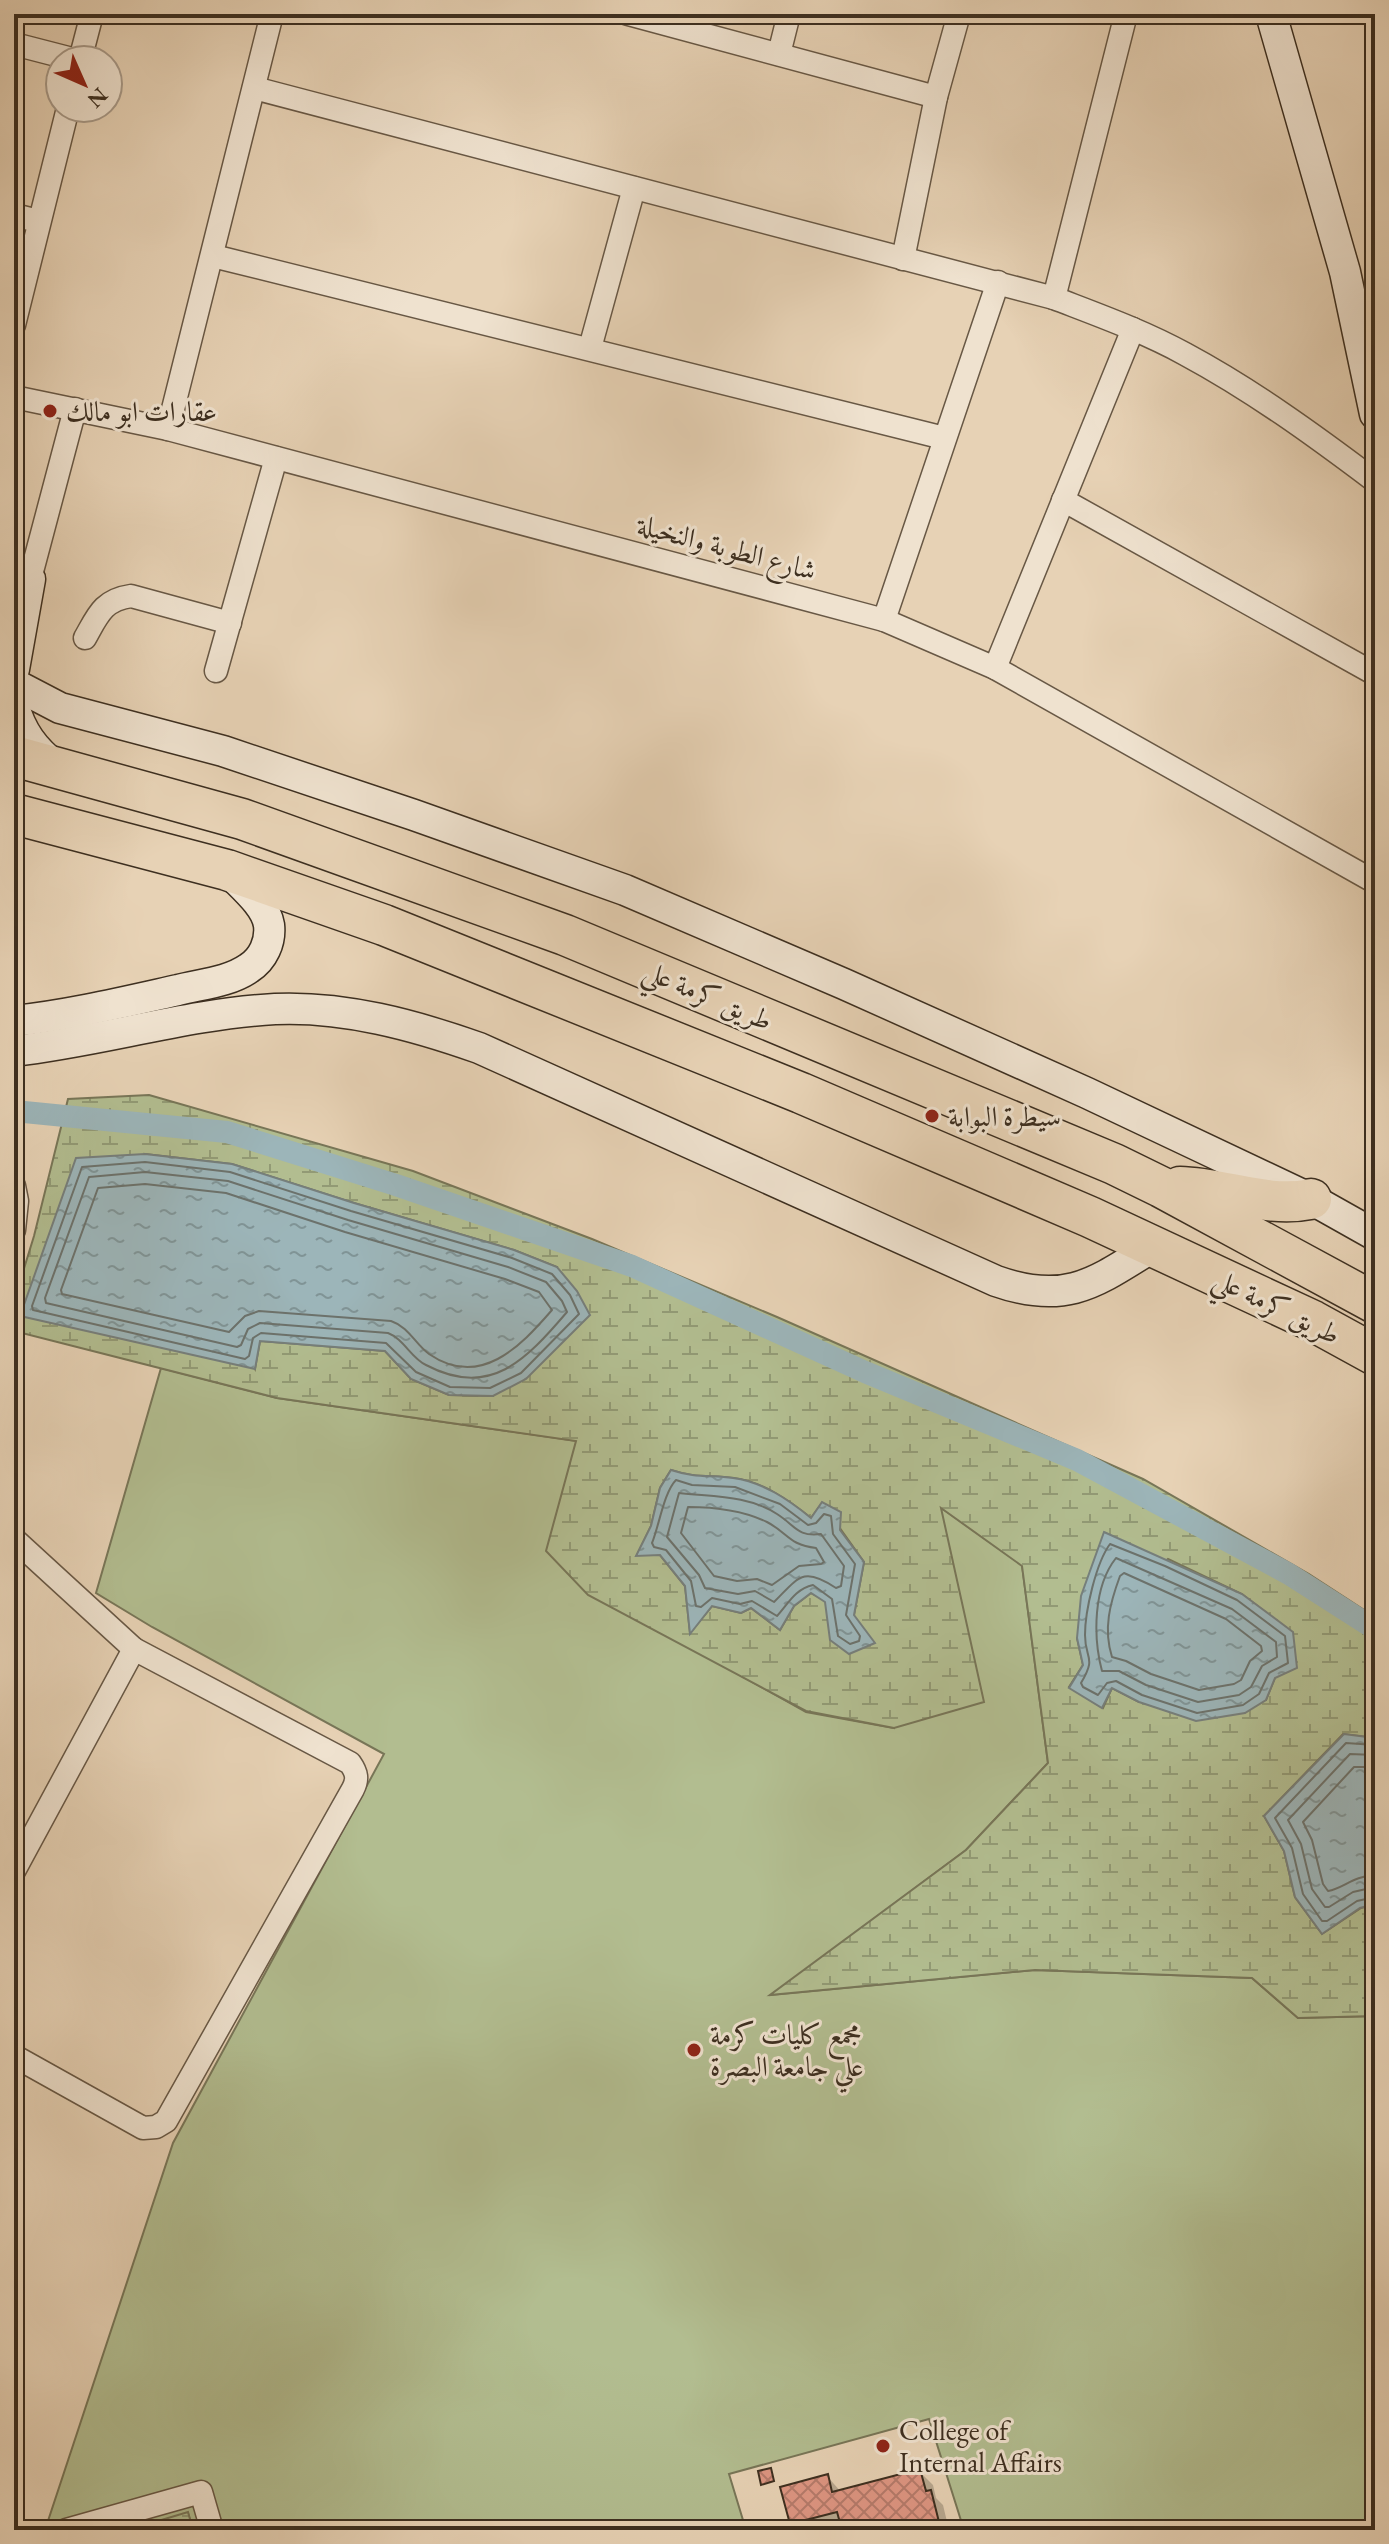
<svg xmlns="http://www.w3.org/2000/svg" width="1389" height="2544" font-family="'EB Garamond',Amiri,serif">
<style>
.grass{fill:#b2bd90;stroke:#787658;stroke-width:2}
.wetland{fill:url(#wetland-marsh);stroke:#787658;stroke-width:2;fill-rule:evenodd}
.water{fill:url(#water-ripples);stroke:#767f7c;stroke-width:2}
.shadow{fill:#0003}
.lines{fill:none;stroke-linecap:round;stroke-linejoin:round}
.shore{stroke:#6c726c;stroke-width:2}
.canal{stroke:#9cb5b9;stroke-width:22}
.building{fill:url(#building-cross-hatch);stroke:#3d2f20;stroke-width:2}
.street-casing{stroke:#685845;stroke-width:25}
.secondary-casing{stroke:#3d2f20;stroke-width:33}
.highway-casing{stroke:#3d2f20;stroke-width:43}
.street{stroke:#efe2cf;stroke-width:22}
.secondary{stroke:#efe2cf;stroke-width:30}
.highway{stroke:#e7d2b5;stroke-width:40}
.poi-dot{fill:#8f2418;stroke:#efe2cf;stroke-width:3}
.labels{text-anchor:middle;stroke-width:6;stroke-linejoin:round;paint-order:stroke}
.poi-label{font-size:28px;fill:#3d2f20;stroke:#efe2cf;text-anchor:start}
.street-label{font-size:28px;fill:#3d2f20;stroke:#efe2cf}
</style>
<defs>
<pattern id="wetland-marsh" width="20" height="14" patternUnits="userSpaceOnUse" patternTransform="scale(2)"><rect width="20" height="14" fill="#b2bd90"/><path d="M1 5h8M5 5V1M11 12h8M15 12V8" fill="none" stroke="#929a75"/></pattern>
<pattern id="water-ripples" width="26" height="14" patternUnits="userSpaceOnUse" patternTransform="scale(2)"><rect width="26" height="14" fill="#9cb5b9"/><path d="M2 4q2-2 4 0t4 0M15 11q2-2 4 0t4 0" fill="none" stroke="#809496"/></pattern>
<pattern id="building-cross-hatch" width="8" height="8" patternUnits="userSpaceOnUse" patternTransform="scale(2)"><rect width="8" height="8" fill="#de9683"/><path d="M0 0l8 8M0 8l8-8" fill="none" stroke="#b57b6b"/></pattern>
</defs>
<rect width="100%" height="100%" fill="#e7d2b5"/>
<filter id="stains"><feTurbulence type="fractalNoise" baseFrequency=".0025" numOctaves="4"/><feColorMatrix values="0 0 0 0 .2 0 0 0 0 .09 0 0 0 0 .02 0 0 0 .5 -.17"/></filter>
<radialGradient id="worn" r=".72"><stop offset=".6" stop-color="#630" stop-opacity="0"/><stop offset="1" stop-color="#630" stop-opacity=".3"/></radialGradient>
<!-- grass -->
<polygon class="grass" points="161,1368 277,1398 577,1441 706,1656 806,1712 894,1728 940,1507 1022,1565 1048,1763 966,1850 772,1995 1035,1970 1252,1978 1298,2018 1375,2016 1375,2530 964,2530 929,2419 729,2474 746,2530 193,2530 188,2513 128,2530 45,2530 173,2143 384,1754 152,1627 96,1593"/>
<!-- wetland -->
<g class="wetland">
<path d="M 149,1095 L 413,1171 L 592,1239 L 777,1317 L 1143,1479 L 1309,1574 L 1375,1617 L 1375,1738 L 1343,1734 L 1264,1816 L 1284,1851 L 1295,1897 L 1322,1934 L 1361,1908 L 1375,1904 L 1375,2016 L 1298,2018 L 1252,1978 L 1035,1970 L 770,1995 L 966,1850 L 1048,1763 L 1022,1566 L 941,1508 L 984,1702 L 894,1728 L 806,1711 L 588,1595 L 546,1551 L 576,1441 L 277,1398 L 14,1331 L 14,1301 L 34,1236 L 68,1099 ZM 145,1154 L 232,1164 L 354,1203 L 514,1250 L 557,1267 L 493,1396 L 449,1395 L 411,1379 L 385,1351 L 260,1341 L 255,1369 ZM 671,1470 C 694,1478 711,1475 734,1478 C 763,1482 789,1500 811,1518 L 822,1503 L 864,1562 L 854,1615 L 811,1593 L 794,1606 L 780,1630 L 751,1608 L 741,1613 L 712,1606 L 690,1633 L 685,1586 L 660,1555 L 637,1555 L 651,1526 L 660,1488 ZM 1168,1559 L 1242,1594 L 1293,1633 L 1266,1700 L 1139,1702 L 1112,1688 L 1103,1708 L 1069,1687 L 1083,1665 L 1077,1638 Z"/>
<polygon points="188,2512 193,2530 128,2530"/>
</g>
<!-- water -->
<g class="water">
<polygon points="145,1154 232,1164 354,1203 514,1250 557,1267 577,1291 590,1315 526,1379 493,1396 449,1395 411,1379 385,1351 260,1341 255,1369 20,1316 76,1158"/>
<path d="M 671,1470 C 695,1478 710,1475 733,1478 C 763,1482 789,1500 811,1518 L 822,1502 L 841,1512 L 840,1530 L 864,1562 L 854,1615 L 875,1643 L 849,1654 L 830,1640 L 825,1602 L 811,1593 L 794,1606 L 780,1630 L 751,1608 L 741,1613 L 712,1606 L 690,1634 L 685,1586 L 660,1555 L 636,1556 L 651,1526 L 660,1488 Z"/>
<polygon points="1104,1532 1242,1594 1293,1632 1297,1668 1275,1678 1266,1700 1245,1713 1196,1721 1139,1702 1112,1688 1102,1708 1069,1688 1083,1665 1077,1638 1081,1596"/>
<polygon points="1344,1734 1375,1738 1375,1904 1360,1908 1322,1934 1295,1897 1284,1851 1264,1816"/>
</g>
<!-- shadow -->
<polygon class="shadow" points="920,2472 933,2485 936,2498 943,2505 949,2530 844,2530 843,2526 828,2530 798,2530 791,2523 827,2476 841,2492"/>
<g class="lines">
<!-- shore -->
<g class="shore">
<polygon points="145,1162 230,1172 351,1211 512,1258 552,1274 570,1295 579,1314 521,1373 490,1388 450,1387 416,1372 386,1343 261,1333 253,1338 249,1356 245,1359 33,1310 32,1306 82,1167"/>
<path d="M 145,1172 L 228,1181 L 348,1220 L 508,1267 L 546,1282 L 562,1301 L 567,1312 C 526,1360 490,1399 426,1365 C 411,1358 404,1339 388,1333 L 260,1323 L 248,1329 L 241,1345 L 237,1347 L 46,1303 L 45,1298 L 89,1177 Z"/>
<path d="M 145,1184 L 226,1193 L 345,1232 L 505,1279 L 539,1292 L 552,1310 C 520,1347 480,1389 429,1354 C 415,1344 409,1327 391,1321 L 259,1311 L 245,1316 L 229,1332 L 62,1294 L 61,1290 L 98,1188 Z"/>
<path d="M 676,1480 L 692,1485 L 735,1487 L 780,1504 L 808,1525 L 816,1523 L 824,1514 L 831,1516 L 833,1534 L 855,1564 L 846,1615 L 860,1636 L 859,1641 L 850,1644 L 838,1636 L 832,1599 L 813,1585 C 795,1589 788,1604 777,1616 L 752,1601 L 740,1604 L 712,1598 L 701,1607 L 696,1606 L 691,1581 L 666,1550 L 654,1547 L 652,1543 C 659,1526 664,1492 676,1480 Z"/>
<path d="M 679,1493 C 712,1497 748,1495 777,1514 C 796,1526 797,1537 821,1534 L 844,1566 L 841,1586 L 836,1588 C 803,1566 799,1577 774,1602 L 755,1591 L 738,1594 L 705,1588 L 699,1575 L 667,1537 Z"/>
<path d="M 688,1507 C 716,1507 742,1510 767,1522 C 788,1533 789,1545 816,1548 L 824,1562 L 821,1564 L 799,1566 L 772,1585 L 757,1579 L 737,1581 L 714,1576 L 681,1533 Z"/>
<path d="M 1110,1544 L 1165,1566 L 1237,1600 L 1285,1636 L 1288,1663 L 1269,1673 L 1259,1694 L 1243,1705 L 1197,1713 L 1142,1695 L 1116,1681 L 1107,1683 L 1098,1695 L 1083,1687 L 1081,1683 C 1097,1656 1085,1660 1085,1635 C 1085,1611 1096,1563 1110,1544 Z"/>
<path d="M 1116,1558 L 1232,1609 L 1276,1642 L 1277,1657 L 1262,1666 L 1251,1687 L 1239,1695 L 1198,1702 L 1146,1685 L 1119,1671 L 1102,1671 C 1093,1637 1093,1587 1116,1558 Z"/>
<path d="M 1124,1573 L 1226,1619 L 1261,1646 L 1262,1651 L 1250,1661 L 1241,1680 L 1234,1684 L 1199,1690 L 1151,1674 L 1126,1661 L 1112,1657 C 1103,1629 1110,1603 1120,1576 Z"/>
<polyline points="1375,1745 1346,1743 1275,1818 1292,1848 1303,1894 1322,1921 1327,1921 1357,1901 1375,1897"/>
<polyline points="1375,1755 1350,1754 1288,1820 1301,1844 1312,1889 1325,1907 1329,1907 1353,1892 1375,1887"/>
<path d="M 1375,1767 L 1354,1767 L 1303,1822 L 1312,1840 L 1323,1884 L 1328,1891 C 1344,1888 1353,1876 1375,1875"/>
</g>
<!-- canal -->
<polyline class="canal" points="14,1111 227,1132 396,1185 632,1266 865,1372 1077,1460 1289,1574 1375,1629"/>
</g>
<!-- building -->
<g class="building">
<polygon points="771,2468 774,2481 761,2485 758,2471"/>
<polygon points="920,2469 926,2491 931,2490 941,2530 842,2530 837,2512 790,2524 780,2487 828,2474 832,2492"/>
</g>
<g class="lines">
<!-- street casing -->
<g class="street-casing">
<g id="street">
<polyline points="628,14 936,97"/>
<polyline points="14,44 76,60"/>
<polyline points="779,54 789,14"/>
<polyline points="80,60 92,14"/>
<path d="M 254,88 L 1054,298 C 1098,315 1143,331 1185,354 C 1252,390 1314,435 1375,481"/>
<polyline points="14,215 38,221"/>
<polyline points="213,256 944,438"/>
<polyline points="903,259 936,97 959,14"/>
<polyline points="1054,298 1126,14"/>
<polyline points="14,325 68,108"/>
<polyline points="590,348 634,188"/>
<polyline points="14,397 168,429 884,620 995,668 1375,882"/>
<polyline points="168,429 272,14"/>
<polyline points="1063,500 1375,674"/>
<polyline points="30,579 75,409"/>
<polyline points="884,620 998,282"/>
<path d="M 85,638 C 98,615 103,600 131,596 L 230,623"/>
<polyline points="995,668 1133,329"/>
<polyline points="216,671 276,458"/>
<polyline points="14,1186 17,1201 14,1230"/>
<polyline points="14,1539 134,1649"/>
<path d="M 14,1871 L 134,1649 L 350,1763 C 357,1773 358,1779 353,1789 L 166,2121 L 156,2127 L 143,2128 L 14,2056"/>
<polyline points="66,2530 201,2492 212,2530"/>
</g>
</g>
<!-- secondary casing -->
<g class="secondary-casing">
<g id="secondary">
<polyline points="1271,14 1345,272 1375,414"/>
<polyline points="14,576 30,579 14,669"/>
<polyline points="14,684 60,708 223,751 414,815 625,890 844,984 1087,1093 1311,1199 1375,1235"/>
<path d="M 14,706 C 21,732 34,749 55,766"/>
<path d="M 14,1021 C 70,1015 124,1002 178,990 C 202,984 229,982 249,968 C 263,959 271,942 269,925 C 266,905 242,886 229,872"/>
<path d="M 14,1051 C 102,1041 187,1014 275,1009 C 344,1006 414,1025 479,1048 L 996,1281 C 1067,1306 1096,1282 1154,1246"/>
</g>
</g>
<!-- highway casing -->
<g class="highway-casing">
<g id="highway">
<polyline points="14,756 242,819 565,935 1114,1164 1161,1187 1375,1303"/>
<polyline points="14,814 227,870 384,925 801,1093 1090,1217 1313,1321 1375,1355"/>
<path d="M 1180,1187 C 1225,1188 1266,1208 1311,1199"/>
</g>
</g>
<!-- street -->
<use href="#street" class="street"/>
<!-- secondary -->
<use href="#secondary" class="secondary"/>
<!-- highway -->
<use href="#highway" class="highway"/>
</g>
<!-- markers -->
<g class="poi-dot">
<circle cx="50" cy="411" r="8"/>
<circle cx="932" cy="1116" r="8"/>
<circle cx="694" cy="2050" r="8"/>
<circle cx="883" cy="2446" r="8"/>
</g>
<g class="labels">
<!-- poi labels -->
<g class="poi-label">
<text x="66" y="421">عقارات ابو مالك</text>
<text x="948" y="1126">سيطرة البوابة</text>
<text x="710" y="2044">مجمع كليات كرمة<tspan x="710" dy="32">علي جامعة البصرة</tspan></text>
<text x="899" y="2440">College of<tspan x="899" dy="32">Internal Affairs</tspan></text>
</g>
<!-- street labels -->
<g class="street-label">
<text transform="translate(727 547) rotate(15)" y="10">شارع الطوبة والنخيلة</text>
<text transform="translate(708 995) rotate(23)" y="10">طريق كرمة علي</text>
<text transform="translate(1277 1306) rotate(26)" y="10">طريق كرمة علي</text>
</g>
</g>
<!-- margin -->
<rect width="1389" height="2544" fill="none" stroke="#e7d2b5" stroke-width="48"/>
<rect x="16" y="16" width="1357" height="2512" fill="none" stroke="#3d2f20" stroke-width="4"/>
<rect x="24" y="24" width="1341" height="2496" fill="none" stroke="#3d2f20" stroke-width="2"/>
<!-- north arrow -->
<g transform="translate(84 84) rotate(135)"><circle r="38" fill="#efe2cf" stroke="#a89a89" stroke-width="2"/>
<path d="M0-6L14 30L0 20L-14 30Z" fill="#8f2418"/>
<text y="-12" font-size="22" font-weight="bold" text-anchor="middle" fill="#3d2f20">N</text>
</g>
<rect width="100%" height="100%" filter="url(#stains)"/>
<rect width="100%" height="100%" fill="url(#worn)"/>
</svg>
